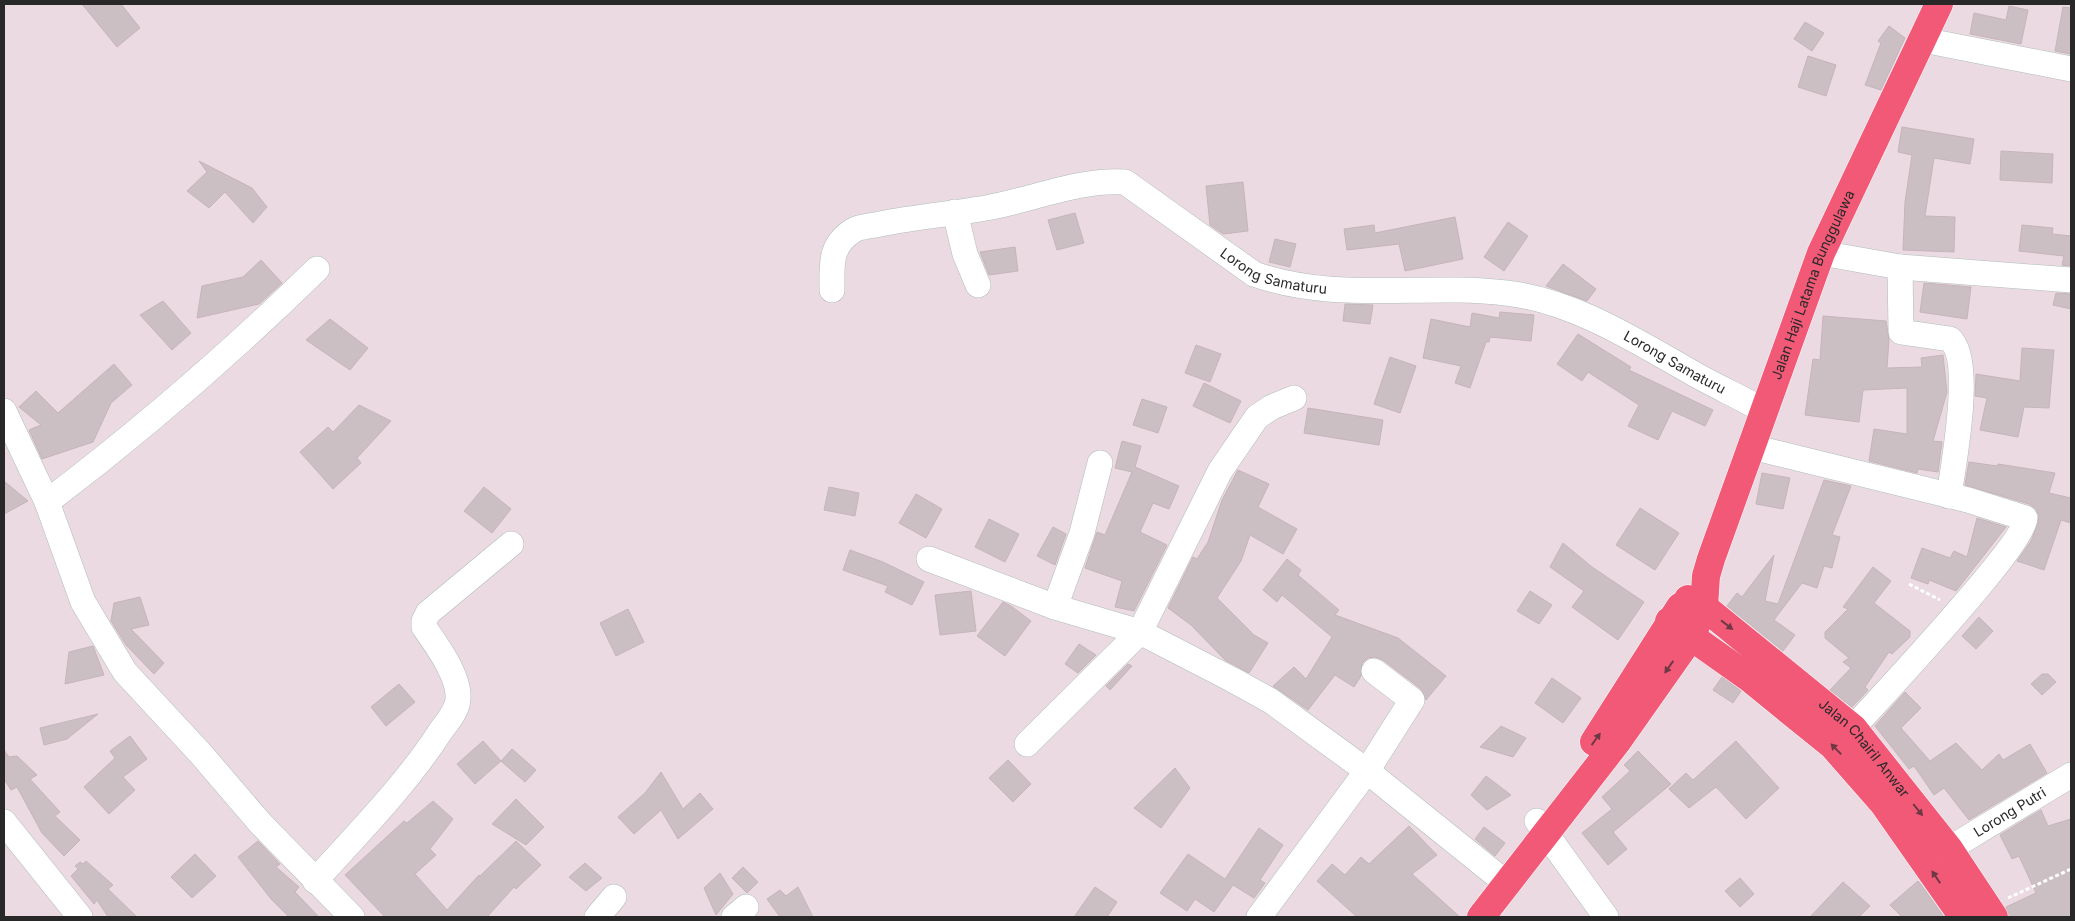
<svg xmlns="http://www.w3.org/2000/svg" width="2075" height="921" font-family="Inter,sans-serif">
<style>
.building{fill:#ccbfc4;stroke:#c6b4ba}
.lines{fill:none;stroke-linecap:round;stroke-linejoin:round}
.minor-casing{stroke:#aebdba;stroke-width:26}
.major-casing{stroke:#fff;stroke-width:29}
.path{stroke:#fff;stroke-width:3;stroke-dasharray:4 2.5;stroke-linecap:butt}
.minor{stroke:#fff;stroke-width:25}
.major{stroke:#f15977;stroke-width:28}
.oneway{fill:#6e3944}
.labels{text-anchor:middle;stroke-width:4.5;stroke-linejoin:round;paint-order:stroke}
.street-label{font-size:14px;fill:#282828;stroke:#fff}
</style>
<rect width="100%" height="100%" fill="#ebdae1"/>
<!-- building -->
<g class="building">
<polygon points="82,4 121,4 140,28 117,47"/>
<polygon points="2009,6 2028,10 2021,44 1970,34 1974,13 2006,20"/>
<polygon points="2063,7 2071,8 2071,54 2055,51"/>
<polygon points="1805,22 1824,33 1812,51 1794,39"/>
<polygon points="1889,26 1905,38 1881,90 1865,85 1881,43 1878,41"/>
<polygon points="1808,56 1836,65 1826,96 1798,87"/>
<polygon points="1902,127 1974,139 1970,164 1934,158 1925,216 1955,217 1954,252 1903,250 1905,202 1912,155 1898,152"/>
<polygon points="2001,151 2053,154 2052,183 2000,180"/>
<polygon points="199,161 252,188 267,207 253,223 225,192 209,208 187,191 207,172"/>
<polygon points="1243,182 1248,231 1223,234 1210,225 1206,186"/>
<polygon points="1075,213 1084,243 1057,250 1048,220"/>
<polygon points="1455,217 1463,259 1405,271 1399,244 1347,250 1344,229 1374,225 1375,233"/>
<polygon points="1508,222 1528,236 1504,271 1484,257"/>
<polygon points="2022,225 2053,228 2052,234 2071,236 2071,266 2062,265 2064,256 2019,251"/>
<polygon points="1275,239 1296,244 1290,267 1269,262"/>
<polygon points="1015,247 1018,271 989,275 980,252"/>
<polygon points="261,260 282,283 259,304 197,318 202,286 243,277"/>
<polygon points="1563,264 1596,289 1587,301 1546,286"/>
<polygon points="1924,283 1971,287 1967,319 1920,312"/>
<polygon points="2056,293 2071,294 2071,309 2053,305"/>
<polygon points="163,301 191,333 172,350 140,315"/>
<polygon points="1345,304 1373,305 1370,324 1343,321"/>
<polygon points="1500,312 1534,315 1531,341 1490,337 1489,342 1486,342 1470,388 1455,383 1461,366 1423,358 1431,319 1470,327 1472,313 1499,318"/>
<polygon points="1823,316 1886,321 1889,339 1887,368 1922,367 1921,358 1943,355 1947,392 1933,441 1942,442 1938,472 1918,469 1917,473 1869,461 1874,429 1907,434 1907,388 1863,390 1859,422 1805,415 1813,359 1820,360"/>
<polygon points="330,319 368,348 350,370 306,340"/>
<polygon points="1578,334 1631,367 1629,370 1713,410 1705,426 1672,411 1658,440 1628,426 1639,405 1588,372 1582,381 1557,364"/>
<polygon points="1196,345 1221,354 1210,382 1185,373"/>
<polygon points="2022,348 2054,350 2049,408 2024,407 2018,437 1980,430 1987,398 1975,396 1976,374 2020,381"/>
<polygon points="1390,357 1416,366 1400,413 1374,404"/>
<polygon points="114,364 132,385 111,403 93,442 42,459 29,430 41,425 19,407 36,391 58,413"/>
<polygon points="1204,383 1241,401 1230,423 1193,406"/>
<polygon points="1142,399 1167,407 1158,433 1133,425"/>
<polygon points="359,405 391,421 357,458 361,463 333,489 300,452 328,427 333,432"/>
<polygon points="1308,408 1383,420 1379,445 1304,433"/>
<polygon points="1122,441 1141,446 1135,467 1179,486 1169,509 1153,503 1140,532 1167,545 1134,611 1115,607 1122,581 1085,568 1097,532 1105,535 1132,472 1115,468"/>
<polygon points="1969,462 1997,466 1998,464 2055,473 2049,493 2071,498 2071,523 2061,520 2044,570 2017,561 2031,541 2038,523 2039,516 2036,509 2029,504 1965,485"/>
<polygon points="1238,470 1269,484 1258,507 1297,529 1283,554 1250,535 1241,561 1217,598 1254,635 1268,643 1249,673 1225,660 1191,625 1168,608 1193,557 1197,559 1208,542 1222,500"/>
<polygon points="1762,473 1790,478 1783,509 1756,504"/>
<polygon points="1824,480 1851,486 1832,535 1840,537 1832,568 1824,566 1817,588 1802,583 1774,620 1795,635 1783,651 1727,606 1737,593 1742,597 1774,555 1765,601 1778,604"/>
<polygon points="4,481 28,501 4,514"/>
<polygon points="484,487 511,509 492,533 464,511"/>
<polygon points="829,487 859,493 855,516 824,510"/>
<polygon points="916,494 942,509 926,538 899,523"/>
<polygon points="1640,508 1679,533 1655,570 1616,545"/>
<polygon points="1977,518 2006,527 1956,591 1929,580 1928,584 1911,578 1922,548 1950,558 1954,551 1967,557"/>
<polygon points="989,519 1019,534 1005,562 975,547"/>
<polygon points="1053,527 1066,534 1055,565 1037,556"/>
<polygon points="1563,543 1592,567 1644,602 1618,640 1572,607 1584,591 1550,567"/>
<polygon points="850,550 883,562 924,582 912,605 885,592 888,586 843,570"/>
<polygon points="1287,559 1301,570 1298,575 1339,610 1335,615 1398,638 1446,676 1426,700 1421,689 1383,660 1375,657 1368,658 1362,663 1361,676 1354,687 1335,675 1308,710 1273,686 1294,667 1306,679 1332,637 1282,595 1277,602 1263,590"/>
<polygon points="1873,567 1891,581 1874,603 1910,631 1910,637 1892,654 1889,652 1865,687 1868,690 1852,707 1830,690 1851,668 1843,662 1849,658 1825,638 1825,632 1848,609 1843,607"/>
<polygon points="971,591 976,631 940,635 935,595"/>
<polygon points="1530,591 1552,605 1539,624 1517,611"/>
<polygon points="140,597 149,625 131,629 164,663 154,674 126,645 111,621 114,603"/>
<polygon points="1003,602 1011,606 1031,621 1005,656 977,636"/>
<polygon points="628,609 644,642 616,656 600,623"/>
<polygon points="1979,617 1993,631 1976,649 1962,636"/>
<polygon points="1079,644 1096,655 1078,673 1065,664"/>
<polygon points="93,646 104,675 65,684 69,652"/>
<polygon points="1128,664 1132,666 1110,690 1106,686"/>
<polygon points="2042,674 2048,674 2056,682 2042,695 2031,684"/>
<polygon points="1722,677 1741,691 1733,703 1713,690"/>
<polygon points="1552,678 1581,698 1563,723 1535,703"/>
<polygon points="399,684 415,702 386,726 371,707"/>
<polygon points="1905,692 1921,708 1901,728 1930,761 1956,743 1982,770 1999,754 2003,760 2030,744 2047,773 1969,820 1944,788 1934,795 1914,766 1909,769 1875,726"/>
<polygon points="98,714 67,739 44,745 40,728"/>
<polygon points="1501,726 1526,738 1513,757 1480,747"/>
<polygon points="130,736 147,759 123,777 135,790 109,814 84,787 115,758 110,751"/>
<polygon points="483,741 501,761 475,784 457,764"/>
<polygon points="1736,741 1779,788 1746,819 1716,787 1689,808 1669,789 1686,773 1693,780"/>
<polygon points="512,749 536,770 525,782 501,761"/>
<polygon points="4,750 9,757 17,756 37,775 30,779 60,812 55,816 80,840 64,856 42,833 17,787 11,790 4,779"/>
<polygon points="1638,751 1671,784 1613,832 1627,849 1608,865 1582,833 1612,809 1602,797 1630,771 1624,765"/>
<polygon points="1008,760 1031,784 1013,802 989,778"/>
<polygon points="1175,768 1190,788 1161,828 1134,808"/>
<polygon points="661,772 683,809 700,793 713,809 678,839 661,810 634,834 618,817 645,793"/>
<polygon points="1486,776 1511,795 1487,810 1471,795"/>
<polygon points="516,799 544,827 526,845 492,824"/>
<polygon points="433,801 453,819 430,849 436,855 415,874 447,910 479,875 480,876 516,841 541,865 516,889 514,887 487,917 385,917 345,875 404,821 407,823"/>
<polygon points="2041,810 2048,826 2071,819 2071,917 2009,917 2006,907 2036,893 2019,856 2012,859 2000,835"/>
<polygon points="1409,826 1437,855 1412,874 1460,917 1357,917 1317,881 1332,864 1345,875 1361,857 1369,864"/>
<polygon points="1484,827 1505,843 1495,856 1475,839"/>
<polygon points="1259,828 1283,845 1260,880 1265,883 1254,898 1233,885 1214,912 1195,899 1187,911 1160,893 1188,854 1225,879"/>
<polygon points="258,841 280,864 276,867 299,887 295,892 319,917 289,917 271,899 238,857"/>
<polygon points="195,854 216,876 192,898 171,877"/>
<polygon points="86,861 113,885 108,889 137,917 108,917 97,900 94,904 71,876 78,869 75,866 80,862 83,864"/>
<polygon points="585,863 602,878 586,891 569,877"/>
<polygon points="743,867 758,882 747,893 732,878"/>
<polygon points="720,873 733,894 716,915 704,888"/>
<polygon points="1740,878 1754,894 1740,907 1725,891"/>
<polygon points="1918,881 1922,886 1944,917 1902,917 1890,905"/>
<polygon points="1843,882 1870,906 1859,917 1810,917"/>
<polygon points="798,887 813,917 780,917 767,899 780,890 786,896"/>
<polygon points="1095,887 1117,902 1107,917 1074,917"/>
</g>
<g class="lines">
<!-- minor casing -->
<g class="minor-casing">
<g id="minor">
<polyline points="1923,40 2071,69"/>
<polyline points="955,212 965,254 978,285"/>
<path d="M 1821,253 L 1900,267 L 1901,332 L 1950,339 C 1974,360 1953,466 1949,496"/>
<polyline points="1900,267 2071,280"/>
<path id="s1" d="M 832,290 C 832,265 829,245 854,230 C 861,226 873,226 880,224 C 915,217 951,214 986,208 C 1032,200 1078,179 1125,182 L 1254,274 C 1334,303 1423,283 1506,293 C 1573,300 1638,342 1696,375 C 1718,387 1741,398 1763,410"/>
<polyline points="4,411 47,502 83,602 125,672 201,754 261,824 352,917"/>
<path d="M 1752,447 L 1968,500 L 2025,518 C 2026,543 1879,699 1853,728"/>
<path d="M 47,502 C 142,430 232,352 317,269"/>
<polyline points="929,559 1055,607 1140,632 1233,680 1271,701 1367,771 1495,874"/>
<polyline points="1055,607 1082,533 1100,463"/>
<polyline points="1027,744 1140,632 1220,471 1257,417 1272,407 1294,398"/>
<polyline points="1537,821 1606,917"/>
<polyline points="4,822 80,917"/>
<path id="s2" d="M 1949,849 L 2071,775"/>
<path d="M 315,881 C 358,833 405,786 440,732 C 447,722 457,712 458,699 C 460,677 436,644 424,627 L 424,621 L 428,613 L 511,544"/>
<polyline points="597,917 614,897"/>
<polyline points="734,917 746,907"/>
<polyline points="1259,917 1367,771 1412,700 1374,671"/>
</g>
</g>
<!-- major casing -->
<g class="major-casing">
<g id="major">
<path id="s3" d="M 1688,599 L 1704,607 L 1853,728 L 1949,849 L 1994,917"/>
<polyline points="1669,621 1748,677 1833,746 1883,803 1963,917"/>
<polyline points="1594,742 1680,607"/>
<path id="s4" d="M 1481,917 L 1617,742 L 1691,637 L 1704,607 L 1706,576 L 1711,559 L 1821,253 L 1939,4"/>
</g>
</g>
<!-- path -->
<g class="path">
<polyline points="1909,584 1940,600"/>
<polyline points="2008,898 2071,869"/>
</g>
<!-- minor -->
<use href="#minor" class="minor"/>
<!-- major -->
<use href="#major" class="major"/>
</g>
<!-- one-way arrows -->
<defs><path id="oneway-solid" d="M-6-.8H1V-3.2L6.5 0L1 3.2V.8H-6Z" transform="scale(1.25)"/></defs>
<g class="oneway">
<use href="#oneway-solid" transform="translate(1727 625) rotate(38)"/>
<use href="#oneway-solid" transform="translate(1669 667) rotate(125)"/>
<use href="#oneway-solid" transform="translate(1596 739) rotate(-54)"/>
<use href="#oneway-solid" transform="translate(1836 749) rotate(-134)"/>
<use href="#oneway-solid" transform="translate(1918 810) rotate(51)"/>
<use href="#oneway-solid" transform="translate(1936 877) rotate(-124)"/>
</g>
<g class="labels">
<!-- street labels -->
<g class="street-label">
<text dy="5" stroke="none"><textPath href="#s1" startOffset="520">Lorong Samaturu</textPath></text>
<text dy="5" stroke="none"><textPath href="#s4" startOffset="724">Jalan Haji Latama Bunggulawa</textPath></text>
<text dy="5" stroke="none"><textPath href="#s1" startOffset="940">Lorong Samaturu</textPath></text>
<text dy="5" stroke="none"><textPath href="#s3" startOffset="232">Jalan Chairil Anwar</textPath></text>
<text dy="5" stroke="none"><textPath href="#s2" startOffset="71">Lorong Putri</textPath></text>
</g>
</g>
<!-- border -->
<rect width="2075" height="921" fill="none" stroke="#282828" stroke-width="10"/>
</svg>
